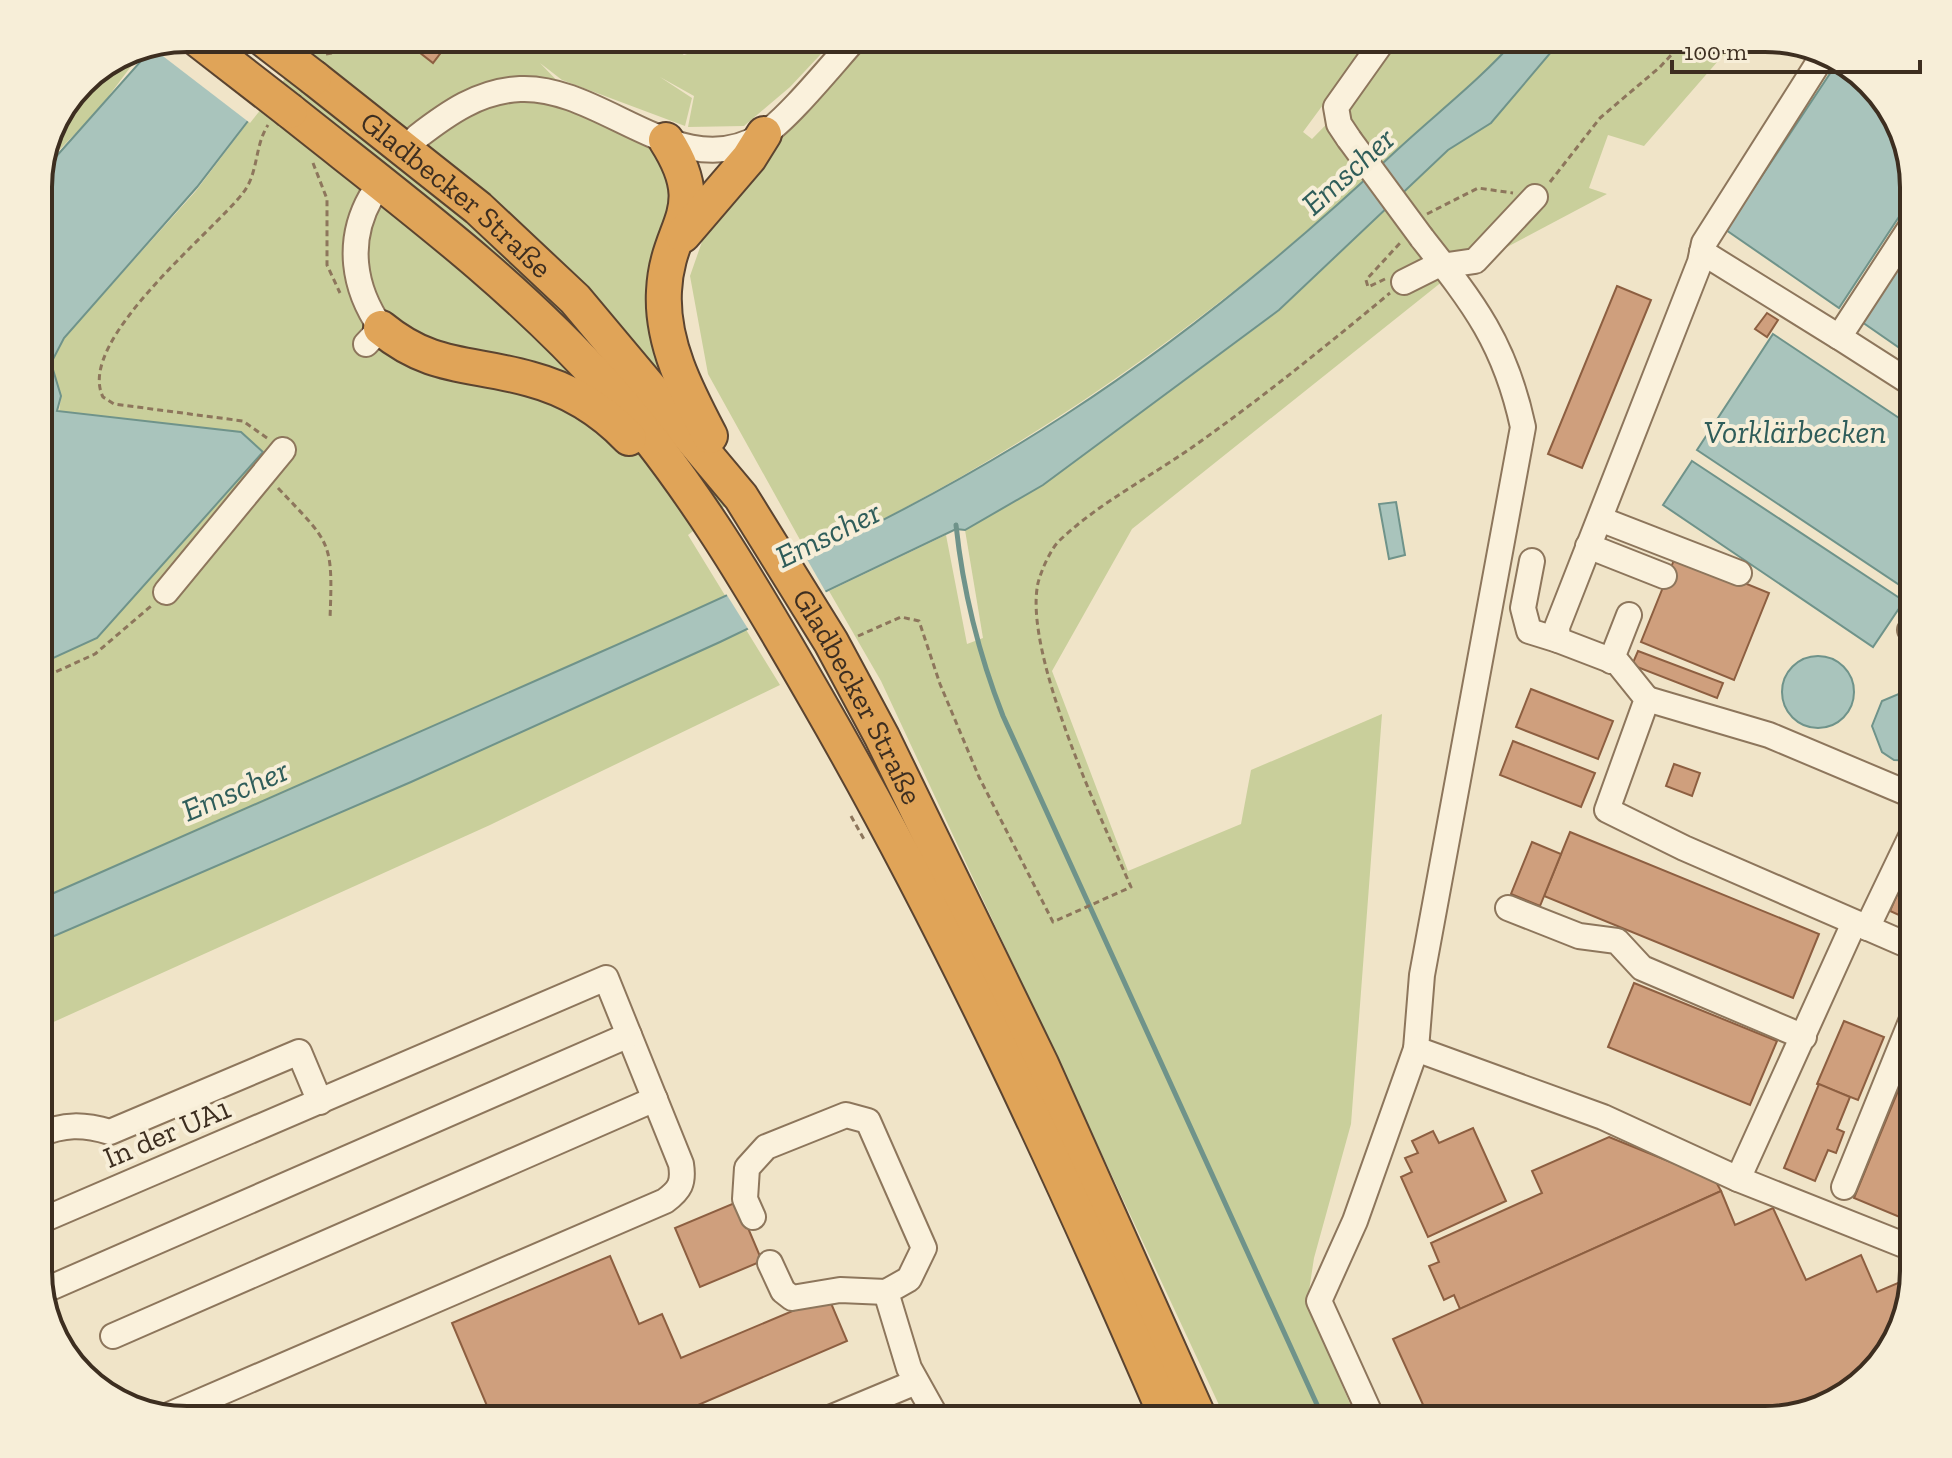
<svg xmlns="http://www.w3.org/2000/svg" width="1952" height="1458" font-family="'Zilla Slab',serif">
<style>
.green{fill:#c9cf9b}
.water{fill:#a9c4bc;stroke:#6f938a;stroke-width:2}
.pier{fill:#f0e4c8}
.lines{fill:none;stroke-linecap:round;stroke-linejoin:round}
.stream{stroke:#6f938a;stroke-width:5}
.building{fill:#cf9f7d;stroke:#8d5f41;stroke-width:2}
.minor-casing{stroke:#8d765c;stroke-width:28}
.highway-casing{stroke:#5b4430;stroke-width:38}
.path{stroke:#8d765c;stroke-width:3;stroke-dasharray:6 4;stroke-linecap:butt}
.minor{stroke:#faf1dc;stroke-width:24}
.highway{stroke:#e0a458;stroke-width:34}
.minor-bridge-casing{stroke:#8d765c;stroke-width:28;stroke-linecap:butt}
.highway-bridge-casing{stroke:#5b4430;stroke-width:38;stroke-linecap:butt}
.minor-bridge{stroke:#faf1dc;stroke-width:24}
.highway-bridge{stroke:#e0a458;stroke-width:34}
.labels{text-anchor:middle;stroke-width:8;stroke-linejoin:round;paint-order:stroke}
.street-label{font-size:30px;fill:#3d2e20;stroke:#f7eed8}
.water-label{font-size:32px;font-style:italic;fill:#2f5d5a;stroke:#f7eed8}
.rim{fill:none;stroke:#3d2e20;stroke-width:4}
</style>
<rect width="100%" height="100%" fill="#f0e4c8"/>
<!-- green -->
<g class="green">
<polygon points="312,38 659,38 684,55 738,38 836,38 790,87 744,126 688,127 694,96 660,77 692,98 685,126 562,80 540,63 589,114 662,152 673,196 659,263 735,498 688,535 780,685 490,825 38,1029 38,665 97,637 132,597 241,432 59,413 61,396 51,363 64,338 195,192"/>
<path d="M 873,38 L 1372,38 L 1303,132 L 1312,139 L 1358,92 L 1402,38 L 1517,38 C 1505,52 1494,66 1481,79 C 1457,103 1427,122 1403,145 C 1224,312 1030,452 809,556 L 708,374 L 690,276 L 712,213 Z"/>
<polygon points="1563,38 1738,38 1644,146 1608,135 1589,188 1607,194 1443,281 1132,529 1052,671 1128,871 1241,824 1251,770 1382,714 1351,1124 1314,1258 1307,1304 1357,1420 1226,1420 881,681 829,591 946,535 967,644 983,638 965,530 1043,485 1279,311 1448,150 1491,123"/>
<polygon points="138,57 99,109 40,170 54,121 89,75"/>
</g>
<!-- water -->
<g class="water">
<polygon points="187,38 312,38 197,187 64,338 51,363 61,396 57,411 241,432 263,452 97,638 38,665 38,177 148,53"/>
<path d="M 1517,38 L 1563,38 L 1491,123 L 1448,150 L 1279,310 L 1043,485 L 965,530 L 956,529 L 720,642 L 411,782 L 38,943 L 38,900 C 219,822 399,742 578,662 C 745,588 912,515 1065,415 C 1184,338 1294,247 1397,150 C 1438,112 1480,80 1517,38 Z"/>
<polygon points="1837,63 1856,69 1898,121 1914,187 1914,194 1839,308 1726,230"/>
<polygon points="1914,244 1914,358 1862,322"/>
<polygon points="1773,334 1914,428 1914,586 1910,592 1697,450"/>
<polygon points="1692,461 1904,601 1873,647 1663,505"/>
<polygon points="1396,502 1405,555 1389,559 1379,504"/>
<circle cx="1818" cy="692" r="36"/>
<polygon points="1908,690 1914,692 1914,761 1894,760 1882,752 1872,726 1882,701"/>
</g>
<!-- pier -->
<g class="pier">
<polygon points="187,38 278,38 302,57 250,123 155,50"/>
<polygon points="804,554 828,596 750,632 725,592"/>
</g>
<g class="lines">
<!-- stream -->
<path class="stream" d="M 956,525 C 963,591 979,655 1003,716 L 1324,1420"/>
</g>
<!-- building -->
<g class="building">
<polygon points="401,38 452,38 433,63"/>
<polygon points="1617,286 1651,300 1582,468 1548,454"/>
<polygon points="1767,313 1778,320 1767,337 1755,329"/>
<polygon points="1676,555 1769,593 1734,680 1641,642"/>
<polygon points="1638,651 1723,683 1717,698 1632,665"/>
<polygon points="1531,689 1613,721 1598,759 1516,727"/>
<polygon points="1513,741 1595,773 1581,807 1500,775"/>
<polygon points="1674,764 1700,773 1692,796 1666,786"/>
<polygon points="1570,832 1819,934 1793,998 1544,896"/>
<polygon points="1532,842 1561,854 1540,906 1511,894"/>
<polygon points="1914,854 1914,911 1910,920 1890,911"/>
<polygon points="1634,983 1777,1041 1750,1105 1608,1047"/>
<polygon points="1844,1021 1884,1037 1858,1100 1817,1084"/>
<polygon points="1914,1052 1914,1223 1854,1198"/>
<polygon points="1819,1084 1850,1097 1837,1129 1844,1132 1836,1153 1828,1150 1815,1181 1784,1168"/>
<polygon points="1473,1128 1506,1201 1428,1237 1401,1177 1412,1172 1405,1158 1418,1153 1412,1141 1433,1131 1439,1143"/>
<polygon points="1609,1137 1715,1180 1721,1191 1460,1309 1454,1295 1444,1300 1429,1266 1439,1262 1431,1243 1542,1193 1532,1171"/>
<polygon points="1721,1191 1735,1225 1773,1208 1806,1280 1861,1255 1877,1292 1905,1280 1908,1287 1883,1362 1830,1405 1765,1420 1430,1420 1393,1339"/>
<polygon points="737,1202 762,1261 700,1287 675,1228"/>
<polygon points="610,1256 639,1324 662,1314 681,1358 828,1296 847,1341 691,1408 697,1420 493,1420 452,1323"/>
</g>
<g class="lines">
<!-- minor casing -->
<g class="minor-casing">
<g id="minor">
<polyline points="1822,57 1704,243 1700,262 1557,627 1558,640 1618,663 1647,699 1607,810 1684,848 1914,948"/>
<path d="M 417,137 C 448,113 479,91 520,89 C 602,85 681,187 763,135 C 789,118 833,63 856,38"/>
<polyline points="1349,139 1339,124 1336,107 1385,38"/>
<polyline points="1914,222 1839,337 1914,385"/>
<path d="M 1422,238 C 1474,304 1505,343 1523,427 L 1422,975 L 1416,1049 L 1603,1117 L 1738,1179"/>
<polyline points="1702,252 1839,337"/>
<polyline points="1404,282 1434,267 1475,261 1535,197"/>
<path d="M 366,344 L 381,328 C 353,288 346,241 371,197"/>
<polyline points="1600,519 1739,573"/>
<polyline points="1588,546 1664,576"/>
<polyline points="1532,561 1523,608 1529,631 1558,640"/>
<polyline points="166,592 283,450"/>
<polyline points="1910,630 1914,624"/>
<polyline points="1611,661 1629,615"/>
<polyline points="1647,699 1769,735 1914,796"/>
<polyline points="1508,908 1579,936 1617,941 1642,968 1804,1037"/>
<polyline points="1854,923 1738,1179 1914,1249"/>
<polyline points="1867,928 1914,830"/>
<path d="M 38,1135 C 64,1124 83,1124 110,1132 L 299,1052 L 320,1102"/>
<polyline points="1844,1187 1914,1014"/>
<polyline points="753,1217 745,1199 747,1168 766,1147 846,1115 868,1121 924,1248 909,1279 886,1292 909,1368 938,1420"/>
<path d="M 38,1222 L 606,978 L 681,1164 C 684,1183 680,1190 665,1201 L 171,1414"/>
<polyline points="770,1263 783,1291 792,1298 840,1290 886,1292"/>
<polyline points="41,1292 629,1035"/>
<polyline points="113,1336 655,1099"/>
<polyline points="825,1420 916,1382"/>
<polyline points="1373,1420 1319,1301 1355,1221 1416,1049"/>
</g>
</g>
<!-- highway casing -->
<g class="highway-casing">
<g id="highway">
<path id="s1" d="M 314,78 L 478,208 L 575,299 L 741,497 L 831,642 L 882,737 L 1041,1064 L 1200,1420"/>
<path d="M 290,111 C 399,198 512,281 605,385 C 689,478 754,590 816,698 C 950,930 1062,1174 1168,1420"/>
<path d="M 666,140 C 712,212 667,223 664,291 C 661,343 687,392 710,436"/>
<polyline points="683,235 749,158 764,134"/>
<path d="M 381,328 C 432,370 470,362 530,379 C 568,389 602,410 629,438"/>
</g>
</g>
<!-- path -->
<g class="path">
<polyline points="326,54 363,48 374,38"/>
<polyline points="91,79 117,65"/>
<polyline points="53,123 86,87 92,74"/>
<polyline points="313,163 327,199 327,265 340,293"/>
<polyline points="1550,182 1600,118 1660,67 1687,38"/>
<polyline points="1427,214 1478,188 1513,193"/>
<polyline points="1385,279 1368,287 1366,280 1400,243"/>
<path d="M 267,438 L 243,421 L 114,404 L 103,397 C 75,341 212,233 243,193 C 259,172 254,147 268,125"/>
<path d="M 278,488 C 331,544 333,540 330,619"/>
<path d="M 858,636 L 901,617 L 919,621 L 940,684 L 979,777 L 1053,922 L 1131,887 C 1101,818 1023,653 1038,583 C 1041,571 1051,548 1060,540 C 1099,503 1150,477 1194,446 C 1262,398 1326,346 1390,293"/>
<polyline points="38,680 95,654 151,606"/>
<polyline points="851,816 865,841"/>
</g>
<!-- minor -->
<use href="#minor" class="minor"/>
<!-- highway -->
<use href="#highway" class="highway"/>
<!-- minor-bridge casing -->
<g class="minor-bridge-casing">
<polyline id="minor-bridge" points="1349,139 1422,238"/>
</g>
<!-- highway-bridge casing -->
<g class="highway-bridge-casing">
<g id="highway-bridge">
<polyline points="196,38 290,111"/>
<polyline points="262,38 314,78"/>
</g>
</g>
<!-- minor-bridge -->
<use href="#minor-bridge" class="minor-bridge"/>
<!-- highway-bridge -->
<use href="#highway-bridge" class="highway-bridge"/>
</g>
<g class="labels">
<!-- street labels -->
<g class="street-label">
<text dy="10" stroke="none"><textPath href="#s1" startOffset="184">Gladbecker Straße</textPath></text>
<text dy="10" stroke="none"><textPath href="#s1" startOffset="832">Gladbecker Straße</textPath></text>
<text transform="translate(167 1133) rotate(-23)" y="10">In der UA1</text>
</g>
<!-- water labels -->
<g class="water-label">
<text transform="translate(1348 171) rotate(-42)" y="11">Emscher</text>
<text x="1795" y="443">Vorklärbecken</text>
<text transform="translate(828 534) rotate(-26)" y="11">Emscher</text>
<text transform="translate(235 790) rotate(-23)" y="11">Emscher</text>
</g>
</g>
<!-- crop -->
<path d="M0 0H1952V1458H0ZM187 52H1765A135 135 0 0 1 1900 187V1271A135 135 0 0 1 1765 1406H187A135 135 0 0 1 52 1271V187A135 135 0 0 1 187 52Z" fill="#f7eed8" fill-rule="evenodd"/>
<path class="rim" d="M187 52H1765A135 135 0 0 1 1900 187V1271A135 135 0 0 1 1765 1406H187A135 135 0 0 1 52 1271V187A135 135 0 0 1 187 52Z"/>
<!-- scale -->
<path d="M1672 60v12h248v-12" fill="none" stroke="#3d2e20" stroke-width="4"/>
<text x="1684" y="60" font-size="24" fill="#3d2e20" stroke="#f7eed8" stroke-width="6" paint-order="stroke">100 m</text>
</svg>
